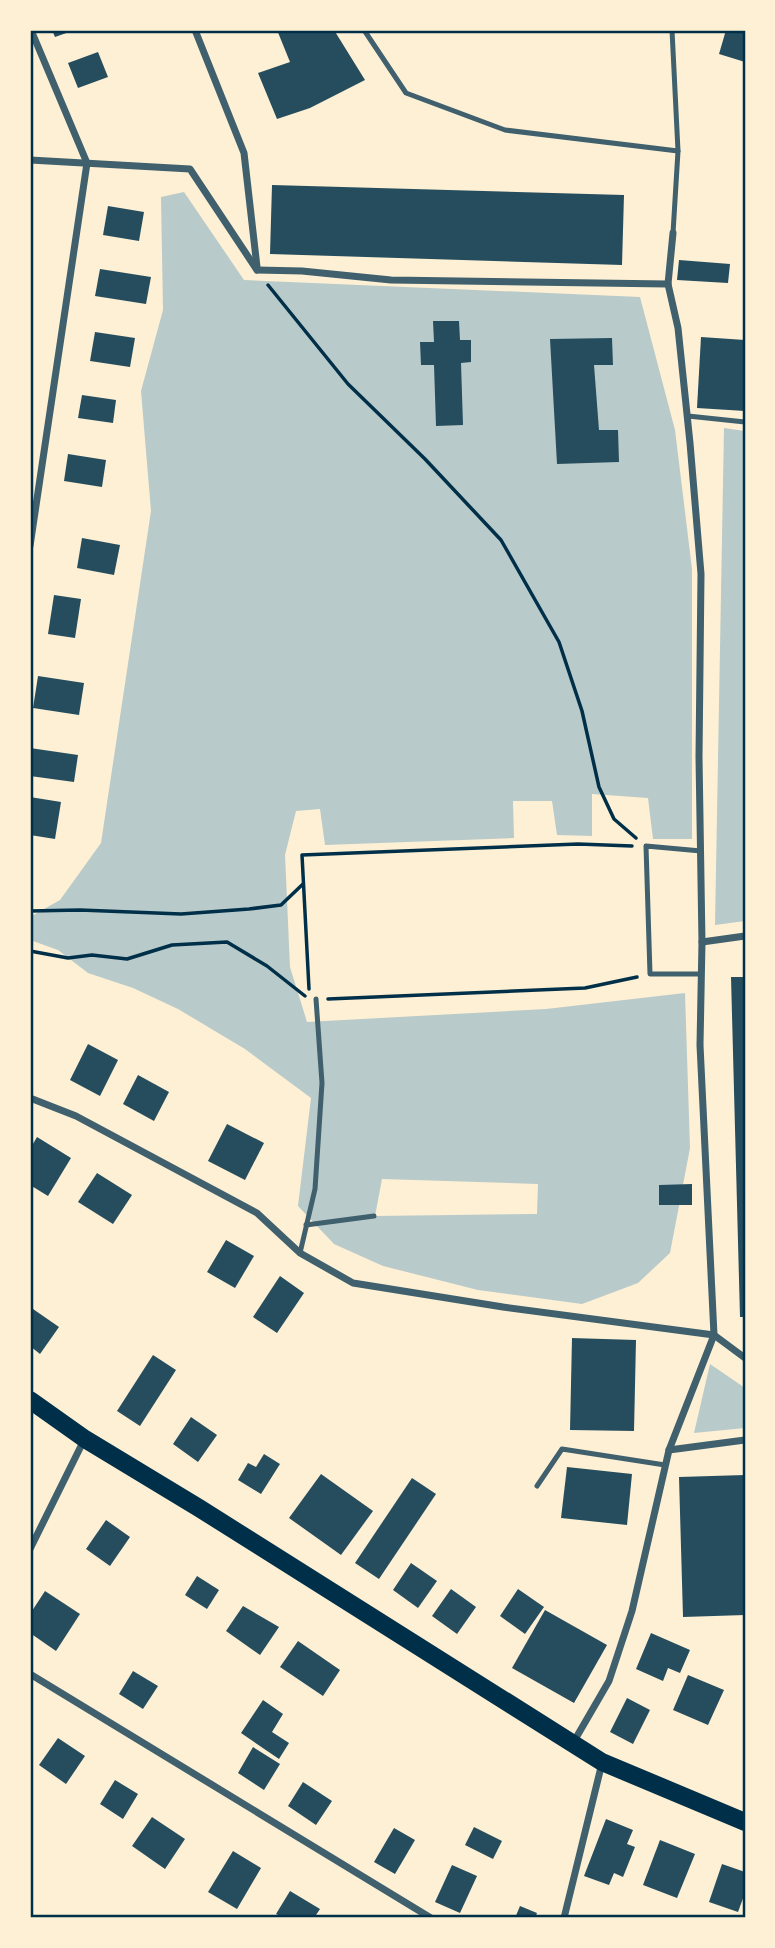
<svg xmlns="http://www.w3.org/2000/svg" width="775" height="1948" font-family="'DejaVu Sans',sans-serif">
<style>
.green{fill:#b9caca;fill-rule:evenodd}
.building{fill:#264d5e}
.lines{fill:none;stroke-linecap:round;stroke-linejoin:round}
.path{stroke:#003049;stroke-width:3.5}
.service{stroke:#3f606c;stroke-width:5}
.minor{stroke:#3f606c;stroke-width:7}
.primary{stroke:#003049;stroke-width:18}
.neatline{fill:none;stroke:#003049;stroke-width:2.5}
</style>
<rect width="100%" height="100%" fill="#fdf0d5"/>
<!-- green -->
<g class="green">
<path d="M 184,192 L 244,280 L 640,297 L 675,430 L 692,569 L 692,839 L 653,839 L 648,798 L 592,794 L 592,836 L 557,835 L 552,801 L 513,801 L 514,838 L 325,845 L 320,809 L 296,811 L 285,855 L 290,967 L 307,1022 L 546,1009 L 685,993 L 690,1148 L 670,1253 L 638,1283 L 582,1304 L 478,1290 L 383,1266 L 334,1244 L 298,1206 L 311,1098 L 245,1049 L 178,1009 L 133,988 L 88,973 L 58,950 L 30,940 L 30,917 L 60,900 L 101,843 L 151,511 L 141,391 L 163,310 L 161,197 ZM 382,1179 L 538,1184 L 537,1214 L 375,1216 Z"/>
<polygon points="724,428 745,431 745,921 715,925"/>
<polygon points="710,1364 745,1388 745,1428 694,1433"/>
</g>
<!-- building -->
<g class="building">
<polygon points="52,30 75,30 55,37"/>
<polygon points="277,30 334,30 365,80 310,108 277,119 258,73 290,62"/>
<polygon points="726,30 745,30 745,62 719,54"/>
<polygon points="98,52 108,77 78,88 68,63"/>
<polygon points="272,185 624,195 622,265 270,254"/>
<polygon points="108,206 144,212 139,241 103,235"/>
<polygon points="679,260 730,264 728,283 677,280"/>
<polygon points="100,269 151,277 146,304 95,296"/>
<polygon points="433,321 459,321 460,340 471,340 471,362 461,363 463,425 436,426 434,365 421,365 420,342 434,342"/>
<polygon points="95,332 135,338 130,367 90,361"/>
<polygon points="701,337 745,340 745,411 697,408"/>
<polygon points="612,338 613,365 594,365 599,430 618,430 619,462 557,464 550,339"/>
<polygon points="82,395 116,400 113,423 78,418"/>
<polygon points="68,454 106,460 102,487 64,481"/>
<polygon points="82,538 120,545 114,575 77,568"/>
<polygon points="54,595 81,599 75,638 48,634"/>
<polygon points="38,676 84,683 79,715 33,708"/>
<polygon points="30,748 78,755 74,782 30,776"/>
<polygon points="30,797 61,802 55,839 30,835"/>
<polygon points="731,977 745,977 745,1317 740,1317"/>
<polygon points="88,1044 118,1060 100,1096 70,1080"/>
<polygon points="138,1075 169,1092 154,1121 123,1104"/>
<polygon points="227,1124 264,1143 245,1180 208,1161"/>
<polygon points="37,1137 71,1158 48,1196 30,1185 30,1149"/>
<polygon points="97,1173 132,1195 113,1224 78,1202"/>
<polygon points="692,1184 692,1205 659,1205 659,1185"/>
<polygon points="226,1240 254,1256 235,1288 207,1272"/>
<polygon points="280,1276 304,1293 277,1333 253,1317"/>
<polygon points="33,1309 59,1327 40,1354 30,1346 30,1314"/>
<polygon points="572,1338 636,1340 634,1431 570,1430"/>
<polygon points="153,1355 176,1370 140,1426 117,1411"/>
<polygon points="191,1417 217,1435 198,1462 173,1444"/>
<polygon points="264,1454 280,1464 261,1494 238,1480 248,1463 256,1467"/>
<polygon points="567,1467 632,1474 627,1525 561,1518"/>
<polygon points="321,1474 373,1511 341,1555 289,1518"/>
<polygon points="745,1475 745,1615 683,1617 679,1477"/>
<polygon points="412,1478 436,1494 379,1579 355,1563"/>
<polygon points="106,1520 130,1537 110,1566 86,1549"/>
<polygon points="411,1563 437,1581 418,1608 393,1590"/>
<polygon points="197,1576 219,1590 207,1609 185,1595"/>
<polygon points="451,1589 476,1607 457,1634 432,1616"/>
<polygon points="518,1589 544,1607 525,1634 500,1616"/>
<polygon points="45,1591 80,1614 56,1651 30,1633 30,1614"/>
<polygon points="243,1606 279,1627 260,1655 226,1631"/>
<polygon points="545,1610 607,1645 574,1703 512,1668"/>
<polygon points="651,1633 690,1650 680,1673 668,1668 663,1681 636,1669"/>
<polygon points="298,1641 340,1670 323,1696 280,1667"/>
<polygon points="133,1671 158,1686 143,1709 119,1694"/>
<polygon points="688,1675 724,1690 708,1725 673,1710"/>
<polygon points="627,1698 650,1710 633,1744 610,1732"/>
<polygon points="263,1700 283,1714 272,1732 289,1743 279,1759 241,1733"/>
<polygon points="58,1738 85,1756 66,1784 39,1765"/>
<polygon points="253,1747 280,1764 264,1790 238,1773"/>
<polygon points="115,1780 138,1794 123,1819 100,1804"/>
<polygon points="303,1782 332,1801 316,1825 288,1806"/>
<polygon points="152,1817 185,1839 165,1869 132,1846"/>
<polygon points="606,1819 633,1830 627,1844 635,1847 623,1877 614,1873 609,1885 584,1876"/>
<polygon points="474,1827 502,1841 493,1859 465,1845"/>
<polygon points="394,1828 415,1840 395,1874 374,1862"/>
<polygon points="660,1840 695,1854 677,1898 643,1885"/>
<polygon points="233,1851 261,1868 237,1909 208,1892"/>
<polygon points="722,1864 745,1872 745,1893 738,1912 709,1902"/>
<polygon points="452,1865 477,1876 460,1913 435,1902"/>
<polygon points="290,1891 320,1909 314,1918 284,1918 276,1914"/>
<polygon points="520,1906 537,1913 535,1918 515,1918"/>
</g>
<g class="lines">
<!-- path -->
<g class="path">
<polyline points="268,285 348,384 425,459 501,540 559,642 582,711 599,787 614,819 636,838"/>
<polyline points="30,911 80,910 181,914 249,909 281,905 303,884"/>
<polyline points="30,951 68,958 92,955 127,959 172,945 227,942 267,966 305,996"/>
<polyline points="309,989 302,855 578,844 632,846"/>
<polyline points="328,999 585,988 637,977"/>
</g>
<!-- service -->
<g class="service">
<polyline points="364,30 406,93 505,130 678,151"/>
<polyline points="672,30 678,151 673,233"/>
<polyline points="688,416 745,422"/>
<polyline points="701,851 646,846 650,974 701,974"/>
<polyline points="306,1225 374,1216"/>
<polyline points="300,1253 315,1189 322,1083 316,999"/>
<polyline points="537,1486 562,1449 665,1465"/>
</g>
<!-- minor -->
<g class="minor">
<polyline points="195,30 244,153 257,267"/>
<polyline points="30,160 190,169 257,270"/>
<polyline points="257,270 302,271 391,280 668,284"/>
<polyline points="30,546 87,163 31,30"/>
<polyline points="702,942 745,936"/>
<polyline points="30,1098 76,1116 257,1213 300,1253 353,1283 503,1307 714,1335 745,1358"/>
<polyline points="669,1450 745,1440"/>
<polyline points="30,1549 84,1440"/>
<polyline points="30,1674 431,1918"/>
<polyline points="573,1743 609,1681 632,1611 669,1450 714,1335 700,1045 702,942 699,757 701,574 690,443 678,328 668,284 673,233"/>
<polyline points="564,1918 602,1763"/>
</g>
<!-- primary -->
<polyline class="primary" points="30,1400 85,1439 199,1508 602,1762 745,1822"/>
</g>
<!-- border -->
<rect width="775" height="1948" fill="none" stroke="#fdf0d5" stroke-width="63"/>
<rect x="32" y="32" width="712" height="1884" class="neatline"/>
</svg>
